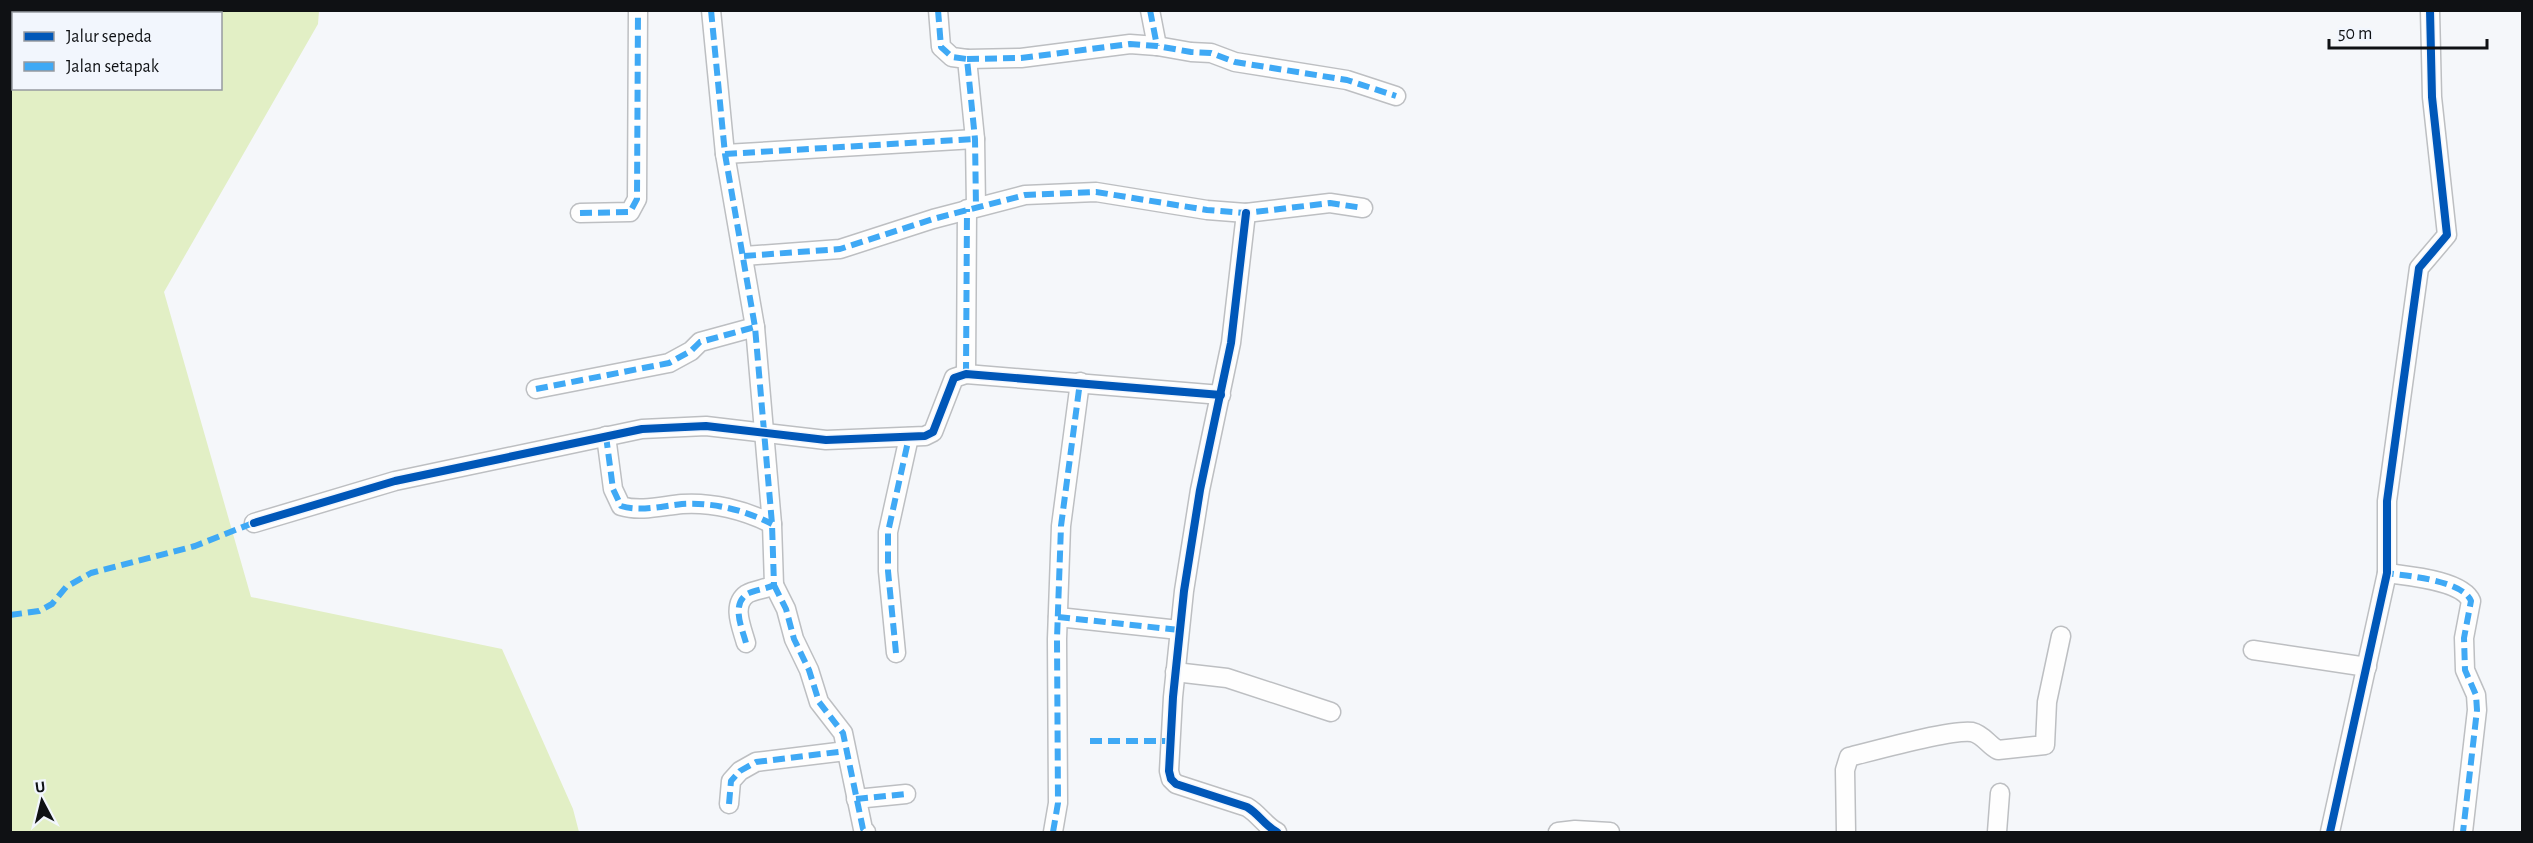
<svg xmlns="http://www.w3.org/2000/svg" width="2533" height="843" font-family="'Alegreya Sans',sans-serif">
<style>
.green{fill:#e2efc5;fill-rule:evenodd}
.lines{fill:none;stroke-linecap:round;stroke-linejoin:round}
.minor-casing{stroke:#bdbfc2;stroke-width:21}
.minor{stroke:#fefefe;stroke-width:18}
.quiet{stroke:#3fa9f5;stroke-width:6;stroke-dasharray:12 6;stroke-linecap:butt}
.cycleway-casing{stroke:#f2f6fd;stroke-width:11}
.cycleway{stroke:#0057b8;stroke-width:8}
</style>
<rect width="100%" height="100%" fill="#f5f7fa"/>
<!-- green -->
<path class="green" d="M 10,11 L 319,11 L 318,24 L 164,292 L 251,597 L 502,649 L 573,809 L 579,832 L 11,832 ZM 14,14 L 220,14 L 220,88 L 14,88 Z"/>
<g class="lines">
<!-- minor casing -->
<g class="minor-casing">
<g id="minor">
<path d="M 711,10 L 725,154 L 755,327 L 772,524 L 774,585 C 766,589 754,590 747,594 C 731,605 742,628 746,643"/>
<polyline points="938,10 941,47 952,57 967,59 975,139 976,207"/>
<polyline points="1150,10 1157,46"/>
<polyline points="967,59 1021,58 1130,44 1157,46 1191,52 1211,53 1235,62 1347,80 1396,96"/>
<polyline points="725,154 975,139"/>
<polyline points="580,213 630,212 637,199 638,10"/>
<path d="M 1246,213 L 1231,343 L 1200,490 L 1184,591 L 1173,697 L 1169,771 L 1171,779 L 1176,784 L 1247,807 C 1259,814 1265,826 1277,832"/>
<polyline points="744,256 840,249 933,219 1025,195 1096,192 1207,210 1246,213 1330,203 1363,208"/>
<polyline points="966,374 967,209"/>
<polyline points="536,389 669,363 691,351 700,342 755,327"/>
<path d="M 606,436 L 613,489 L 621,506 C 640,512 662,506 682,504 C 712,502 745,510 772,524"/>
<polyline points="254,523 395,481 642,429 706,426 826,440 925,436 933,432 954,378 966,374 1221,395"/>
<path d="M 2387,573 C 2407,576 2462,580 2471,601 L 2464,638 L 2465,670 L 2476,695 L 2477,710 L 2463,832"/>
<polyline points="774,585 786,609 794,639 809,670 819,702 843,733 863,829 866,832"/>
<polyline points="1058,617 1179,630"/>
<polyline points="2253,650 2367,667"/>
<polyline points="896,653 888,571 888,532 909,437"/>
<polyline points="1175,672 1227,678 1331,712"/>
<polyline points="856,799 906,794"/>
<polyline points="729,804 731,781 740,771 756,762 846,751"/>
<polyline points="1053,832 1058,803 1057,639 1061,526 1080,382"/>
<polyline points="1558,832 1575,830 1610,832"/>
<path d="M 1846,832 L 1845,770 L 1849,757 C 1873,751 1951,729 1972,732 C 1984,735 1988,745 1998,750 L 2045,745 L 2047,702 L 2061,636"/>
<polyline points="1997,832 2000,793"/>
<polyline points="2330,832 2387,573 2387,501 2419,268 2447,235 2432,97 2430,10"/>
</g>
</g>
<!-- minor -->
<use href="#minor" class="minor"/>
<!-- quiet -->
<g class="quiet">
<path d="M 711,10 L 725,154 L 755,327 L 772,524 L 774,585 C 766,589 754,590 747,594 C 731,605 742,628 746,643"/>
<polyline points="938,10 941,47 952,57 967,59 975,139 976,207"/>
<polyline points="1150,10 1157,46"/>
<polyline points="967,59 1021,58 1130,44 1157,46 1191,52 1211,53 1235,62 1347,80 1396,96"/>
<polyline points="725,154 975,139"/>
<polyline points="580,213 630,212 637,199 638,10"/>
<polyline points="744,256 840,249 933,219 1025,195 1096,192 1207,210 1246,213 1330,203 1363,208"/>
<polyline points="966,374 967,209"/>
<polyline points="536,389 669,363 691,351 700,342 755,327"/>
<path d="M 606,436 L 613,489 L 621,506 C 640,512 662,506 682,504 C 712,502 745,510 772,524"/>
<path d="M 2387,568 L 2387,573 C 2407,576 2462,580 2471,601 L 2464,638 L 2465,670 L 2476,695 L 2477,710 L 2463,832"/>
<polyline points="774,585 786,609 794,639 809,670 819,702 843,733 863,829 866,832"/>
<polyline points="10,615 39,611 52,604 66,587 91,573 195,546 258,521"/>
<polyline points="1058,617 1179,630"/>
<polyline points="896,653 888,571 888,532 909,437"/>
<polyline points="1090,741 1172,741"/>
<polyline points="856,799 906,794"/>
<polyline points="729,804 731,781 740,771 756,762 846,751"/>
<polyline points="1053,832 1058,803 1057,639 1061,526 1080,382"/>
</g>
<!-- cycleway casing -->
<g class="cycleway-casing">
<g id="cycleway">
<path d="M 1246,213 L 1231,343 L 1200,490 L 1184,591 L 1173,697 L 1169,771 L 1171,779 L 1176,784 L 1247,807 C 1259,814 1265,826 1277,832"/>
<polyline points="254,523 395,481 642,429 706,426 826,440 925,436 933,432 954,378 966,374 1221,395"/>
<polyline points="2330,832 2387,573 2387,501 2419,268 2447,235 2432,97 2430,10"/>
</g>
</g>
<!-- cycleway -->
<use href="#cycleway" class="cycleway"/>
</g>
<!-- border -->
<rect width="2533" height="843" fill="none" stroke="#0f1114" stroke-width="24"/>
<!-- legend -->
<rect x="12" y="12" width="210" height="78" fill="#f2f6fd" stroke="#979aa0" stroke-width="1.5"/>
<rect x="24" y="32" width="30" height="9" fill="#0057b8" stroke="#979aa0" stroke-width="1.5"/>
<text x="66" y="42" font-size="18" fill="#0f1114">Jalur sepeda</text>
<rect x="24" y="62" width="30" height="9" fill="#3fa9f5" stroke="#979aa0" stroke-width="1.5"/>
<text x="66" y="72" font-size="18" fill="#0f1114">Jalan setapak</text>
<!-- north arrow -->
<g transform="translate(42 801) rotate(353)" stroke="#f2f6fd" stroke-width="4.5" paint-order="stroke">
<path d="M0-4.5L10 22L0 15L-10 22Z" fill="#0f1114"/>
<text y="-9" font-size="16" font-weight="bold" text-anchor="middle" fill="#0f1114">U</text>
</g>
<!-- scale -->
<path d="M2329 39v9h158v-9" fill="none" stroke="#0f1114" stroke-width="3"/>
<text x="2338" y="39" font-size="18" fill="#0f1114" stroke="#f2f6fd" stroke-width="4.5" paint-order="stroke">50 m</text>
</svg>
